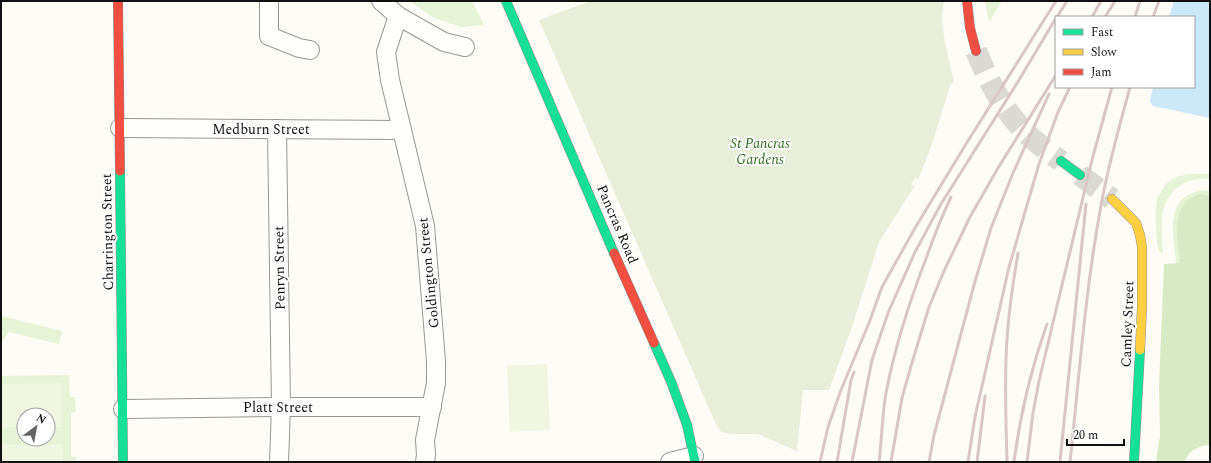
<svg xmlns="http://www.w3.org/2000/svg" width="1211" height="463" font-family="Spectral,serif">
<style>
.green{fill:#e7f3d7;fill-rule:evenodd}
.forest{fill:#d8eac5}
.cemetery{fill:#e9eedb}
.pitch{fill:#f0f6e1}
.water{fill:#cde8f7}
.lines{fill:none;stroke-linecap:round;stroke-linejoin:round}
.secondary-tunnel{stroke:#dad9d4;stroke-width:22;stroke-dasharray:22 11;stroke-linecap:butt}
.street-casing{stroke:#979795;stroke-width:20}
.fast-casing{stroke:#8e8d8b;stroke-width:10}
.slow-casing{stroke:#8e8d8b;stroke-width:10}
.jam-casing{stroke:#8e8d8b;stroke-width:10}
.street{stroke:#fffffe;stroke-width:18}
.fast{stroke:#16e098;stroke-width:9}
.slow{stroke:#ffcf43;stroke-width:9}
.jam{stroke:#f24e42;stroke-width:9}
.rail{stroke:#d9c6c7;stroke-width:3}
.labels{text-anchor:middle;stroke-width:4;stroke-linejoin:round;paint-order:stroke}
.street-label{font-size:14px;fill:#111;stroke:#fff}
.park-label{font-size:14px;font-style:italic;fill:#2f6b1f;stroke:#fff}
</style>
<rect width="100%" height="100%" fill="#fdfcf7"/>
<!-- green -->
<g class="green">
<polygon points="409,1 472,1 484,25 461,27 434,18"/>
<polygon points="985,1 1002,1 989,22"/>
<path d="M 1190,174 L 1210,174 L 1210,179 C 1201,178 1191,179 1183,184 C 1156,199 1162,227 1163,253 C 1159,252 1159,251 1158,247 C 1156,229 1154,213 1158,195 L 1160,195 C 1165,181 1176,175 1190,174 Z"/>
<path d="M 1203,190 L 1210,191 L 1210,255 L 1185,263 L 1176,263 C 1174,234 1163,196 1203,190 Z"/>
<polygon points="2,316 62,331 59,344 9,332 1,343 1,318"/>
<path d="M 69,375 L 70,397 L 75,397 L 76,412 L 71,413 L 71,456 L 76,457 L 76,462 L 1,462 L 1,376 ZM 24,415 L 48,415 L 48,439 L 24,439 Z"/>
</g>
<!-- forest -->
<path class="forest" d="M 1201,194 L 1210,196 L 1210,445 C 1197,446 1190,450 1184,462 L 1156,462 L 1160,435 L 1159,387 L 1164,264 L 1180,263 C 1178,240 1169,200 1201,194 Z"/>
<!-- cemetery -->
<polygon class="cemetery" points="590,1 944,1 942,20 945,44 954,81 950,86 931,147 918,180 915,178 911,184 914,187 879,242 851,330 829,390 803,390 797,451 758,434 732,434 721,432 715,422 539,20"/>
<!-- pitch -->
<g class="pitch">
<polygon points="547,364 550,430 510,432 507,366"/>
<polygon points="61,383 62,427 48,427 48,415 24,415 24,427 1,427 1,384"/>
<polygon points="62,444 63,462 1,462 1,445"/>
</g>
<!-- water -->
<polygon class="water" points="1174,1 1210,1 1210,118 1153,106 1150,101 1153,87 1194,87 1194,17 1169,17"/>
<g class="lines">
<!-- secondary-tunnel -->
<g class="secondary-tunnel">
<path d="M 976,51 C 987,77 999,102 1017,123 C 1029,138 1046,150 1061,161"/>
<polyline points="1080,175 1112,199"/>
</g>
<!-- street casing -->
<g class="street-casing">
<g id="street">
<polyline points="269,1 269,36 299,48 310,50"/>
<polyline points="381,1 398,16 444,42 465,47"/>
<polyline points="398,16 386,52 390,80 425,226 436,361 436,383 425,440 426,455 425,462"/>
<polyline points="120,128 402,130"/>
<polyline points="277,129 281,407 279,462"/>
<polyline points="123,409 281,407 432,407"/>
<polyline points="670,462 694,456"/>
</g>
</g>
<!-- fast casing -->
<g class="fast-casing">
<g id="fast">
<polyline points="506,1 614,253"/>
<polyline points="1061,161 1080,175"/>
<polyline points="120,171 123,462"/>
<polyline points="654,343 672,384 687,425 695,462"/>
<polyline points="1134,462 1140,350"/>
</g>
</g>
<!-- slow casing -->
<g class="slow-casing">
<polyline id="slow" points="1112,199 1136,223 1140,235 1142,247 1142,307 1140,350"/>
</g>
<!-- jam casing -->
<g class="jam-casing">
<g id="jam">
<polyline points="118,1 120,171"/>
<polyline points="967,1 970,28 976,51"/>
<polyline points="614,253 654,343"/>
</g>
</g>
<!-- street -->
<use href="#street" class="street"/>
<!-- fast -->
<use href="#fast" class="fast"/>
<!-- slow -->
<use href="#slow" class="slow"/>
<!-- jam -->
<use href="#jam" class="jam"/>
<!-- rail -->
<g class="rail">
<polyline points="1057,17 1067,1"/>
<polyline points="1092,17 1101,1"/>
<polyline points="1105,17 1115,1"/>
<polyline points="1135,17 1140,1"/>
<polyline points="1153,17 1159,1"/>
<polyline points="820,462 828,427 841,390 869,323 882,287 915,228 966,144 1056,1"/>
<polyline points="837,462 851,380 854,372"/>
<polyline points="852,462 872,360 888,313 915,252 941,204 1019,80 1056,18"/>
<path d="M 879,462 C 882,439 882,415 886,393 C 895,346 910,300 927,256 C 934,236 942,216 951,197"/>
<polyline points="891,462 902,398 911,366 929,307 944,271 970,217 998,168 1056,75"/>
<polyline points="929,462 934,435 974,285 991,228 1013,173 1049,94"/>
<polyline points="968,462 975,417 1009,267 1039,164 1058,112 1070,87"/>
<polyline points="977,462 985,396"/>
<path d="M 1007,462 C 1006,421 1004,380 1007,339 C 1009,310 1013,282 1018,253"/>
<path d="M 1014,462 C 1020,415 1031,369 1047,324"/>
<polyline points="1027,462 1033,413 1039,381 1092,160 1112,87"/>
<polyline points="1060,462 1086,204"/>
<path d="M 1070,462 C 1079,378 1085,294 1100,211 C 1107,169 1119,128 1130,87"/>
</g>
</g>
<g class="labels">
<!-- street labels -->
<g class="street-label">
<text x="261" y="134">Medburn Street</text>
<text transform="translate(618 224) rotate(67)" y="5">Pancras Road</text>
<text transform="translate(107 232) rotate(-91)" y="5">Charrington Street</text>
<text transform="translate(279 268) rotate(-91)" y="5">Penryn Street</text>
<text transform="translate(428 273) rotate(-96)" y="5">Goldington Street</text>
<text transform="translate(1127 324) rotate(-88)" y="5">Camley Street</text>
<text x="278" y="412">Platt Street</text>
</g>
<!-- park labels -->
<g class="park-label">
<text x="760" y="148">St Pancras<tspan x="760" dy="16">Gardens</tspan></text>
</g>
</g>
<!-- border -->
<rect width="1211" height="463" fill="none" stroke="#111111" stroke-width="4"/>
<!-- legend -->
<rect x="1055" y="16" width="140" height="72" fill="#ffffff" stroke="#a0a0a0"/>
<rect x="1063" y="29" width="20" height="6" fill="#16e098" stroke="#a0a0a0"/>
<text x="1091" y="36" font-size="12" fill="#111111">Fast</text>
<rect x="1063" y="49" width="20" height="6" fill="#ffcf43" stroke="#a0a0a0"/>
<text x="1091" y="56" font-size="12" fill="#111111">Slow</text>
<rect x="1063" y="69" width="20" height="6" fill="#f24e42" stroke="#a0a0a0"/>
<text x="1091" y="76" font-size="12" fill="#111111">Jam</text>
<!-- north arrow -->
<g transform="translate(36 427) rotate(32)"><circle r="19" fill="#ffffff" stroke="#a0a0a0"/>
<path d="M0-3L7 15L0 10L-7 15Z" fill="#646362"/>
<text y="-6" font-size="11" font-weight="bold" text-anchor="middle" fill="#111111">N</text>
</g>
<!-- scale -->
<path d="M1067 439v6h57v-6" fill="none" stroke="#111111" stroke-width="2"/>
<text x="1073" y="439" font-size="12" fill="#111111" stroke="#ffffff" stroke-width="3" paint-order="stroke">20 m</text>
</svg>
